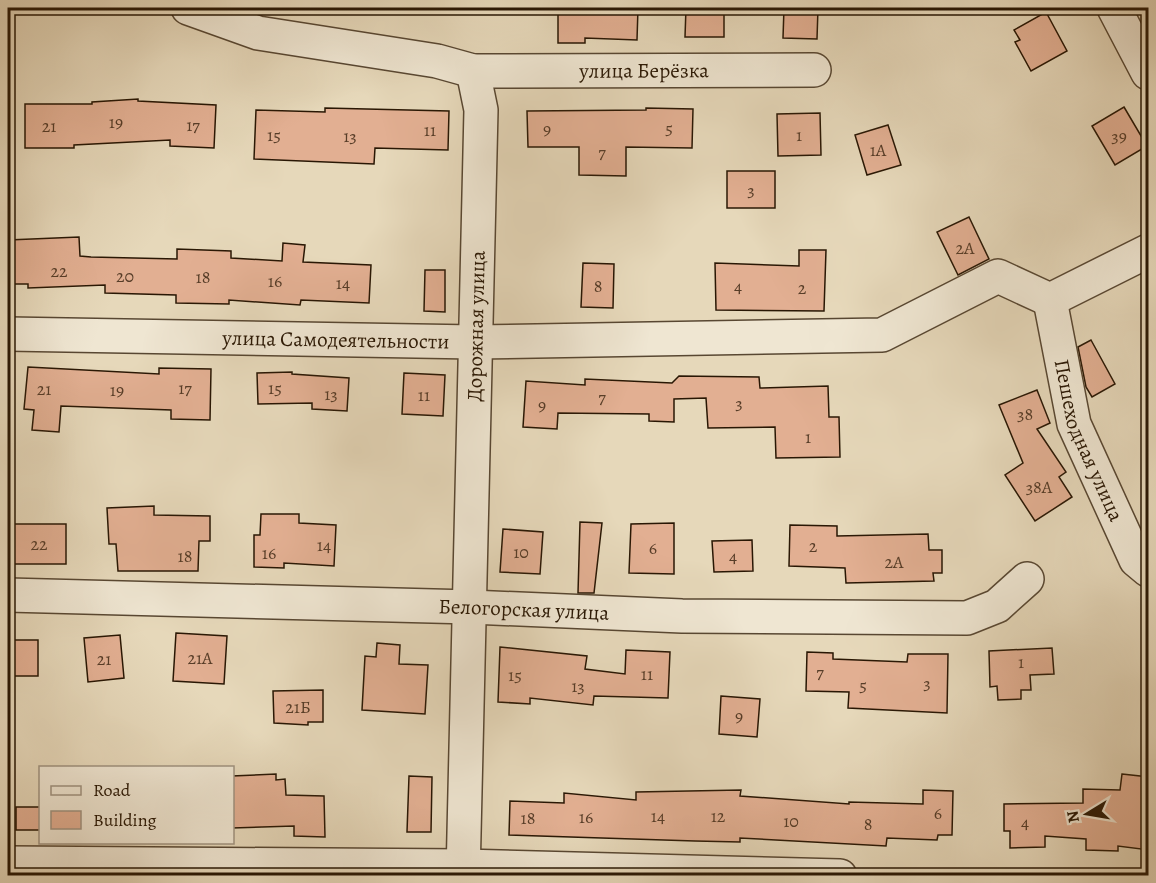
<svg xmlns="http://www.w3.org/2000/svg" width="1156" height="883" font-family="Alegreya,serif">
<style>
.building{fill:#e2af92;stroke:#291704;stroke-width:1.5}
.lines{fill:none;stroke-linecap:round;stroke-linejoin:round}
.minor-casing{stroke:#584732;stroke-width:36}
.minor{stroke:#efe6d2;stroke-width:33}
.labels{text-anchor:middle;stroke-width:5;stroke-linejoin:round;paint-order:stroke}
.number-label{font-size:18px;fill:#573d28}
.street-label{font-size:21px;fill:#291704;stroke:#efe6d2}
</style>
<rect width="100%" height="100%" fill="#e6d8ba"/>
<filter id="stains"><feTurbulence type="fractalNoise" baseFrequency=".00333" numOctaves="4"/><feColorMatrix values="0 0 0 0 .2 0 0 0 0 .09 0 0 0 0 .02 0 0 0 .5 -.17"/></filter>
<radialGradient id="worn" r=".72"><stop offset=".6" stop-color="#630" stop-opacity="0"/><stop offset="1" stop-color="#630" stop-opacity=".3"/></radialGradient>
<!-- building -->
<g class="building">
<polygon points="558,8 638,8 637,40 585,38 585,43 558,43"/>
<polygon points="686,8 724,8 724,37 685,37"/>
<polygon points="784,8 818,8 817,39 783,38"/>
<polygon points="1046,12 1067,51 1031,71 1015,42 1020,40 1014,30"/>
<polygon points="138,99 138,101 216,105 214,148 170,146 170,140 74,145 74,148 25,148 25,104 92,104 92,102"/>
<polygon points="1124,107 1147,146 1115,165 1092,126"/>
<polygon points="325,108 449,111 448,150 375,148 374,164 254,159 256,110 325,112"/>
<polygon points="646,108 693,109 692,148 626,147 626,176 579,175 579,147 528,147 527,111 646,110"/>
<polygon points="820,113 821,155 778,156 777,114"/>
<polygon points="888,125 901,165 867,175 855,135"/>
<rect x="727" y="171" width="48" height="37"/>
<polygon points="969,217 989,259 958,275 937,232"/>
<polygon points="79,237 80,256 91,257 177,259 177,249 231,251 231,258 282,261 283,243 305,245 303,262 371,265 369,303 301,300 300,305 229,300 229,304 176,303 176,295 105,293 105,285 28,288 28,284 8,284 8,240"/>
<polygon points="799,250 826,250 824,311 716,310 715,263 799,266"/>
<polygon points="583,263 614,264 613,308 581,307"/>
<polygon points="425,270 445,270 445,312 424,311"/>
<polygon points="1091,340 1115,384 1092,397 1086,387 1078,347"/>
<polygon points="28,367 159,374 159,368 211,369 210,420 171,419 171,410 61,406 59,432 32,430 34,410 24,409"/>
<polygon points="292,372 292,374 349,378 347,411 312,409 312,403 258,404 257,373"/>
<polygon points="404,373 445,375 443,416 402,414"/>
<polygon points="679,376 759,377 760,388 828,386 829,417 839,417 840,457 776,458 775,427 708,428 706,398 674,399 674,422 649,421 649,414 558,413 557,429 523,427 526,381 585,385 585,379 672,383"/>
<polygon points="1037,390 1050,423 1037,429 1066,472 1059,477 1072,497 1035,521 1005,475 1023,463 999,405"/>
<polygon points="154,506 154,515 210,516 210,541 199,541 198,571 118,571 116,544 109,544 107,508"/>
<polygon points="261,514 299,514 299,523 336,525 334,566 284,563 284,568 254,567 254,535 260,535"/>
<polygon points="580,522 602,523 594,593 578,593"/>
<polygon points="674,523 674,574 629,573 631,524"/>
<rect x="13" y="524" width="53" height="40"/>
<polygon points="790,525 837,526 837,536 928,534 929,550 942,550 942,573 933,573 934,581 846,583 845,568 789,566"/>
<polygon points="503,529 543,532 540,574 500,572"/>
<polygon points="752,540 753,571 714,572 712,541"/>
<polygon points="176,633 227,636 224,684 173,681"/>
<polygon points="120,635 124,678 88,682 84,638"/>
<rect x="8" y="640" width="30" height="36"/>
<polygon points="377,643 400,645 399,664 428,665 425,714 362,710 365,656 376,657"/>
<polygon points="500,647 587,656 585,669 625,674 626,650 670,652 668,698 594,696 593,705 530,698 530,704 498,702"/>
<polygon points="1052,648 1054,674 1030,675 1031,690 1021,690 1021,699 998,700 997,686 990,687 989,651"/>
<polygon points="807,652 833,653 833,659 907,662 908,654 948,654 947,713 848,708 849,692 806,691"/>
<polygon points="323,690 323,722 308,722 308,725 274,723 273,691"/>
<polygon points="721,696 760,699 757,737 719,734"/>
<polygon points="276,774 276,780 285,779 286,795 324,796 325,837 294,836 294,826 232,828 232,776"/>
<polygon points="1122,774 1149,777 1149,850 1118,846 1118,851 1086,850 1086,839 1045,836 1045,847 1010,848 1010,831 1004,831 1004,804 1083,803 1083,789 1120,790"/>
<polygon points="409,776 432,777 431,832 407,832"/>
<polygon points="741,790 740,796 849,804 849,802 923,804 923,790 953,791 952,835 938,835 937,840 887,838 886,846 740,838 740,842 695,841 509,835 510,801 564,803 564,793 636,800 636,792"/>
<rect x="16" y="807" width="24" height="23"/>
</g>
<g class="lines">
<!-- minor casing -->
<g class="minor-casing">
<g id="minor">
<path id="s1" d="M 188,8 L 258,33 L 437,61 L 473,71 L 814,70"/>
<polyline points="1114,8 1148,73"/>
<path id="s2" d="M 1050,300 L 1074,424 L 1136,560 L 1148,570"/>
<path id="s3" d="M 8,334 L 475,342 L 882,335 L 998,276 L 1050,300 L 1148,251"/>
<path id="s4" d="M 8,595 L 471,607 L 682,616 L 967,618 L 997,606 L 1027,579"/>
<polyline points="8,863 464,866 840,876"/>
<path id="s5" d="M 463,876 L 481,110 L 473,71"/>
</g>
</g>
<!-- minor -->
<use href="#minor" class="minor"/>
</g>
<g class="labels">
<!-- number labels -->
<g class="number-label">
<text x="116" y="128">19</text>
<text x="193" y="131">17</text>
<text x="49" y="132">21</text>
<text x="669" y="134">5</text>
<text x="547" y="135">9</text>
<text x="430" y="136">11</text>
<text x="274" y="141">15</text>
<text x="799" y="141">1</text>
<text x="350" y="142">13</text>
<text x="1119" y="142">39</text>
<text x="878" y="156">1А</text>
<text x="602" y="158">7</text>
<text x="751" y="196">3</text>
<text x="965" y="254">2А</text>
<text x="59" y="277">22</text>
<text x="125" y="282">20</text>
<text x="203" y="283">18</text>
<text x="275" y="287">16</text>
<text x="343" y="289">14</text>
<text x="598" y="292">8</text>
<text x="738" y="292">4</text>
<text x="802" y="294">2</text>
<text x="185" y="394">17</text>
<text x="275" y="394">15</text>
<text x="44" y="395">21</text>
<text x="117" y="396">19</text>
<text x="331" y="400">13</text>
<text x="424" y="401">11</text>
<text x="602" y="403">7</text>
<text x="739" y="409">3</text>
<text x="542" y="411">9</text>
<text x="1025" y="420">38</text>
<text x="808" y="443">1</text>
<text x="1039" y="493">38А</text>
<text x="39" y="550">22</text>
<text x="324" y="551">14</text>
<text x="813" y="552">2</text>
<text x="653" y="554">6</text>
<text x="521" y="558">10</text>
<text x="269" y="559">16</text>
<text x="185" y="562">18</text>
<text x="733" y="562">4</text>
<text x="894" y="568">2А</text>
<text x="200" y="664">21А</text>
<text x="104" y="665">21</text>
<text x="1021" y="668">1</text>
<text x="820" y="678">7</text>
<text x="647" y="680">11</text>
<text x="515" y="681">15</text>
<text x="927" y="689">3</text>
<text x="863" y="691">5</text>
<text x="578" y="692">13</text>
<text x="298" y="713">21Б</text>
<text x="739" y="722">9</text>
<text x="938" y="819">6</text>
<text x="658" y="822">14</text>
<text x="718" y="822">12</text>
<text x="586" y="823">16</text>
<text x="528" y="824">18</text>
<text x="791" y="827">10</text>
<text x="1025" y="828">4</text>
<text x="868" y="830">8</text>
</g>
<!-- street labels -->
<g class="street-label">
<text dy="7" stroke="none"><textPath href="#s1" startOffset="464">улица Берёзка</textPath></text>
<text dy="7" stroke="none"><textPath href="#s5" startOffset="550">Дорожная улица</textPath></text>
<text dy="7" stroke="none"><textPath href="#s3" startOffset="328">улица Самодеятельности</textPath></text>
<text dy="7" stroke="none"><textPath href="#s2" startOffset="146">Пешеходная улица</textPath></text>
<text dy="7" stroke="none"><textPath href="#s4" startOffset="516">Белогорская улица</textPath></text>
</g>
</g>
<!-- margin -->
<rect width="1156" height="883" fill="none" stroke="#e6d8ba" stroke-width="30"/>
<rect x="9" y="9" width="1138" height="865" fill="none" stroke="#291704" stroke-width="3"/>
<rect x="15" y="15" width="1126" height="853" fill="none" stroke="#291704" stroke-width="1.5"/>
<!-- legend -->
<rect x="39" y="766" width="195" height="78" fill="#efe6d2" stroke="#a09380" stroke-width="1.5"/>
<rect x="51" y="786" width="30" height="9" fill="#efe6d2" stroke="#a09380" stroke-width="1.5"/>
<text x="93" y="796" font-size="18" fill="#291704">Road</text>
<rect x="51" y="811" width="30" height="18" fill="#e2af92" stroke="#a09380" stroke-width="1.5"/>
<text x="93" y="826" font-size="18" fill="#291704">Building</text>
<!-- north arrow -->
<g transform="translate(1087 814) rotate(259)" stroke="#efe6d2" stroke-width="4.5" paint-order="stroke">
<path d="M0-4.5L10 22L0 15L-10 22Z" fill="#291704"/>
<text y="-9" font-size="16" font-weight="bold" text-anchor="middle" fill="#291704">N</text>
</g>
<rect width="100%" height="100%" filter="url(#stains)"/>
<rect width="100%" height="100%" fill="url(#worn)"/>
</svg>
